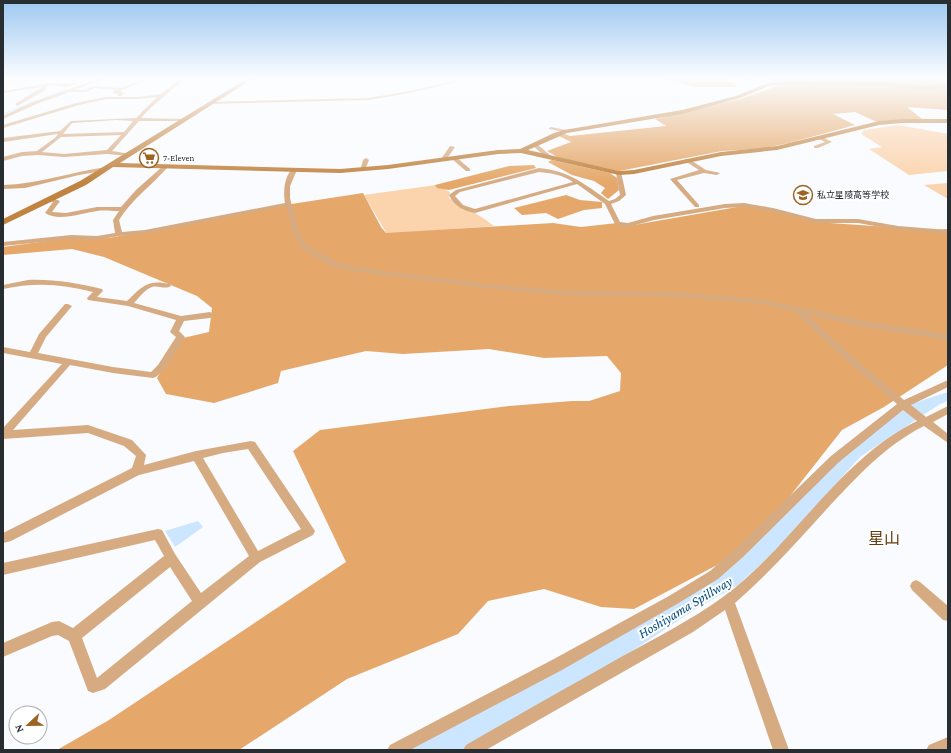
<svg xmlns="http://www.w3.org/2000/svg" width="951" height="753" font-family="'Crimson Pro','Noto Sans JP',serif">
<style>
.green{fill:#fbd3ad}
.forest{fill:#e5a86a}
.water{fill:#cde6ff}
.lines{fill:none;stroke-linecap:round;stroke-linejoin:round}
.stream{stroke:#cde6ff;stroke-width:1.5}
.street{fill:#d6ab82;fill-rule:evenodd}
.secondary{fill:#c18340;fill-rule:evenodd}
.labels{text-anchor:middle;stroke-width:4;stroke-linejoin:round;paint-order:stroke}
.far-poi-label{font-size:9px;fill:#282d32;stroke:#fff;text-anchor:start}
.near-water-label{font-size:14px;font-style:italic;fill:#055186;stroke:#fff}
.near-quarter-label{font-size:16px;fill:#643d0e;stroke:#fff}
</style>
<rect width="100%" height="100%" fill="#f9fbfe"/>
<!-- green -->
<g class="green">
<polygon points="25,78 68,78 3,84 3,81 20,80"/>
<polygon points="898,125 948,134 948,171 909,175 869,149 882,147 861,134 864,130"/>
<polygon points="948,183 948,199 924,185"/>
<path d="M 436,185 L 450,192 L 449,198 C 464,207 480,215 494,226 L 387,234 L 364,195 Z"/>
</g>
<!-- forest -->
<g class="forest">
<polygon points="660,78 725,78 738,87 695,87"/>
<polygon points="763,78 948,78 948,110 907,107 922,119 877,122 855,112 833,114 855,125 789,143 760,149 722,151 619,171 559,158 547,151 571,142 559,136 565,134 570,136 666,126 655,119 740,99 783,84"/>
<polygon points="552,160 610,173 617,178 619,190 608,199 601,193 605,188 594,181 572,175 548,162"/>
<polygon points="534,165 536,168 449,190 437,188 435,185 509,166"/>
<polygon points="363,193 381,227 386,233 553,223 581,227 617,223 628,226 743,206 766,209 815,222 933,230 948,229 948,365 884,407 842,430 768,524 717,565 634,609 601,607 544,589 488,601 458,634 347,679 239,750 57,750 109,720 346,562 293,451 320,430 509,406 572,401 589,401 620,391 621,373 607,356 544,358 489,349 403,354 366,351 281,371 278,383 214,403 166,394 157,378 183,338 209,332 212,308 197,296 104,257 72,249 3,255 3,247 61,239 109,238 272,207"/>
<polygon points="566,195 580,200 602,202 602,208 584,210 558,219 546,213 522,215 514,208"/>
</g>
<!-- water -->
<g class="water">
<polygon points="948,392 948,401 940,404 860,457 834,486 810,519 738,585 694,610 622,658 466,750 405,750 715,579 839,459 885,422 914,403"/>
<polygon points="198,521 203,527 175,547 165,531"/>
</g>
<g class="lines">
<!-- stream -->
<g class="stream">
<polyline points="44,98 65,90"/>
<polyline points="3,114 36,101"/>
</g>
<!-- street -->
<g class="street">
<polygon points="101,78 106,78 75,90 85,90 94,86 121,88 146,78 150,78 120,91 124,93 121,96 117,96 118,94 113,93 113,91 116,90 95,88 86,92 70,92 39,103 3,119 3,116 35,101"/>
<path d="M 181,78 L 185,78 C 170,93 155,102 141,118 L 184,119 L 186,120 L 184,121 L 139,121 L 112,151 L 131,154 L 131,156 L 107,154 L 64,157 L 38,155 L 22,156 L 3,161 L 3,157 L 22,152 L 37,151 L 56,137 L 58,134 L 3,142 L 3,138 L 60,131 L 71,121 L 136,118 L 157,97 L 139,99 L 106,99 L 79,105 L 3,128 L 3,125 L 76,103 L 106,97 L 139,97 L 161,94 ZM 116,120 L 133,121 L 124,132 L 63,134 L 72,123 ZM 121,135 L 107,150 L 64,154 L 42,152 L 61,137 Z"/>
<polygon points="467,78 472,78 410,93 368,100 209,104 207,103 209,102 368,98 410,91"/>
<polygon points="732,78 741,78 779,83 777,84"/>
<path d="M 75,82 L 76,84 L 66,87 L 52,85 L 47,86 L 46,90 L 17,106 L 15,104 L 42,87 L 3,93 L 3,91 L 45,84 C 57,82 63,85 75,82 Z"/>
<polygon points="551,127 566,130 566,131 564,132 549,129 549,128"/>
<polygon points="817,136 821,136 832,142 818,148 814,148 814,146 825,142 817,138"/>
<polygon points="533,144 537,144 551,156 551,158 547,158 533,146"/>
<polygon points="450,146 455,147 446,160 442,160 441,159"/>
<polygon points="452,157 456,157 470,169 470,171 466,171 452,159"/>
<polygon points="366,158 369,160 365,170 360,171 363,160"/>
<polygon points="685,159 689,159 706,170 720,173 717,175 704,173 677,180 699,205 699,207 695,207 670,179 699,170 685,161"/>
<path d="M 163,166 L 168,167 C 152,185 132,199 119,220 L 122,232 L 145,230 L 285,203 C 283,193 284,174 294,168 L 297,170 L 290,186 L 290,198 L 299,233 L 307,246 L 336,262 L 360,268 L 486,284 L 567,291 L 663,292 L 758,299 L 864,321 L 948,334 L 948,340 L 864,327 L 806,314 L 854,358 L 904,400 L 948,380 L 948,387 L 911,405 L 926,417 L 948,406 L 948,414 L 933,422 L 948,434 L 948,443 L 924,426 C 884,446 855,479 825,511 C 796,543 767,575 735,603 L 789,750 L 773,750 L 725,610 L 693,632 L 486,750 L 463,750 L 466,745 C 518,715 570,686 621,657 C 656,638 691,620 723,597 C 793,546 838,460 917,421 L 903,410 L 839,462 L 743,557 L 718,579 L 677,604 L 562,670 L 410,750 L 387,750 L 390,745 L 552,660 L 669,596 L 710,571 L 735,549 L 831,456 L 897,404 L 848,362 L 794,311 L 758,303 L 663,296 L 567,295 L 486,288 L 360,272 L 331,266 L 302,248 L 293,233 L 286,206 L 145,234 L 119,236 L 97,240 L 71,239 L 3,246 L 3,242 L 71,235 L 97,236 L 115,233 L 113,220 L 119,211 C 111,211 104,210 97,211 C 82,213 58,222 45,213 L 53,202 L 49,200 L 52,198 L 60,201 L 52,212 L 66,213 L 97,207 L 121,207 L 136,190 Z"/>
<path d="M 106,167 L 109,169 L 108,170 L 79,175 L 25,188 L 3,189 L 3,185 C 38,184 71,172 106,167 Z"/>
<path d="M 539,168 C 570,171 584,184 609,201 L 615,199 L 620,195 L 616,173 L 621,172 L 626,195 L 619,201 L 611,204 L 620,222 L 628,223 L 653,216 L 725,204 L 744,203 L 773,208 L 816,219 L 858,219 L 898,226 L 948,230 L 948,234 L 898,230 L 858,223 L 816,223 L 773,212 L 744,207 L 725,208 L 654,220 L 628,227 L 615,224 L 605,204 L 577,184 L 475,213 C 464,211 454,206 449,195 L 456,190 ZM 539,172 C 551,173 563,175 573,182 L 475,209 L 463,205 L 455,196 L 460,192 Z"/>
<path d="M 28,280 C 53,279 77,283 102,289 L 103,291 L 97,297 L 127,301 C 142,286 148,279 170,284 L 171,286 C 165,290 158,285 152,287 C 144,290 139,298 134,303 L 181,316 L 210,312 L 214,315 L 210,318 L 184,321 L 179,331 L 185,337 C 178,348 165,375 153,378 L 113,373 L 70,365 L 13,430 L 88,425 L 132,440 L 146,455 L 144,465 L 196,451 L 251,441 L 255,442 L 315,531 L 313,535 L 260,562 L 105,689 L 93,693 L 88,691 L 69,641 L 58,635 L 52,636 L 3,657 L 3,643 L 52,622 L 59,621 L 73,628 L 164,556 L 155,540 L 3,575 L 3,563 L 158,529 L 162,530 L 175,554 L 201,593 L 249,556 L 194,461 L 139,475 L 11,541 L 3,543 L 3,533 L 132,468 L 136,456 L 124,446 L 88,433 L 3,439 L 3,428 L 62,364 L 3,353 L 3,347 L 30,352 L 39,334 L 65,304 L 68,304 L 72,306 L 46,337 L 38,353 L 113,367 L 151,372 L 158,365 L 176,337 L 170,332 L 176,320 L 128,306 L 88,300 L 87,298 L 93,292 C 63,284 34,282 3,289 L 3,285 ZM 248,449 L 301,529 L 258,551 L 203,458 L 223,453 ZM 170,567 L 192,601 L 97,678 L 82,638 Z"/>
<polygon points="916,580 920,582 948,606 948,621 943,620 912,590 910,586 912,582"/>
<polygon points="948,737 948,750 926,750 929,745"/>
</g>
<!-- secondary -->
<polygon class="secondary" points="248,78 254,78 120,163 340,169 388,165 498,150 520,149 554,133 564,130 682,110 736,96 765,84 777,81 887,82 928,86 948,83 948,87 928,90 887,86 777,85 769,86 740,98 682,114 567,133 528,150 619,171 634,170 721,152 777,146 879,121 902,119 948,119 948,123 902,123 879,125 777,150 721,156 634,174 619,175 521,153 498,154 388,169 340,173 113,167 86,185 3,225 3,219 80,181"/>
</g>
<!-- sky -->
<linearGradient id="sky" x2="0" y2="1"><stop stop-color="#9dc8f1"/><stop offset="0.43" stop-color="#fcfdff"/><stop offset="1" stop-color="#fcfdff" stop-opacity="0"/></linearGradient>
<rect width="951" height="183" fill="url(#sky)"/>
<!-- icons -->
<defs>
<g id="supermarket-ring" transform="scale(1)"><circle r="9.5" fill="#fff" stroke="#9d6321" stroke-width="1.5"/><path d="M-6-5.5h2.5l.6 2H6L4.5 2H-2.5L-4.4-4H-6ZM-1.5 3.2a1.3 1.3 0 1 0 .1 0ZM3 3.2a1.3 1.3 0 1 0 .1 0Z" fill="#9d6321"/></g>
<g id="school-ring" transform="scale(1)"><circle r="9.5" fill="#fff" stroke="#9d6321" stroke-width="1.5"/><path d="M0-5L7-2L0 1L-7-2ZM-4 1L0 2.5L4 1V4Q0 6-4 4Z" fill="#9d6321"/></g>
</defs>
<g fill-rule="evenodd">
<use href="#supermarket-ring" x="149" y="158"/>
<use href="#school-ring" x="803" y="195"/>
</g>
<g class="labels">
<!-- far-poi labels -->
<g class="far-poi-label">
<text x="163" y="161">7-Eleven</text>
<text x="817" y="198">私立星陵高等学校</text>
</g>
<!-- near-water labels -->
<g class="near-water-label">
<text transform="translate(685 607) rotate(-31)" y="5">Hoshiyama Spillway</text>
</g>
<!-- near-quarter labels -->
<g class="near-quarter-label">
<text x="884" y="544">星山</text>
</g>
</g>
<!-- border -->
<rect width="951" height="753" fill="none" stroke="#282d32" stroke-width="8"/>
<!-- north arrow -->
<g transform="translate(28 725) rotate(248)"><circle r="19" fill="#ffffff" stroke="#a9abad"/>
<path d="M0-3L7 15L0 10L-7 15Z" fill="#9d6321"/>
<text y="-6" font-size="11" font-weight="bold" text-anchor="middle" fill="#282d32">N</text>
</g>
</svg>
